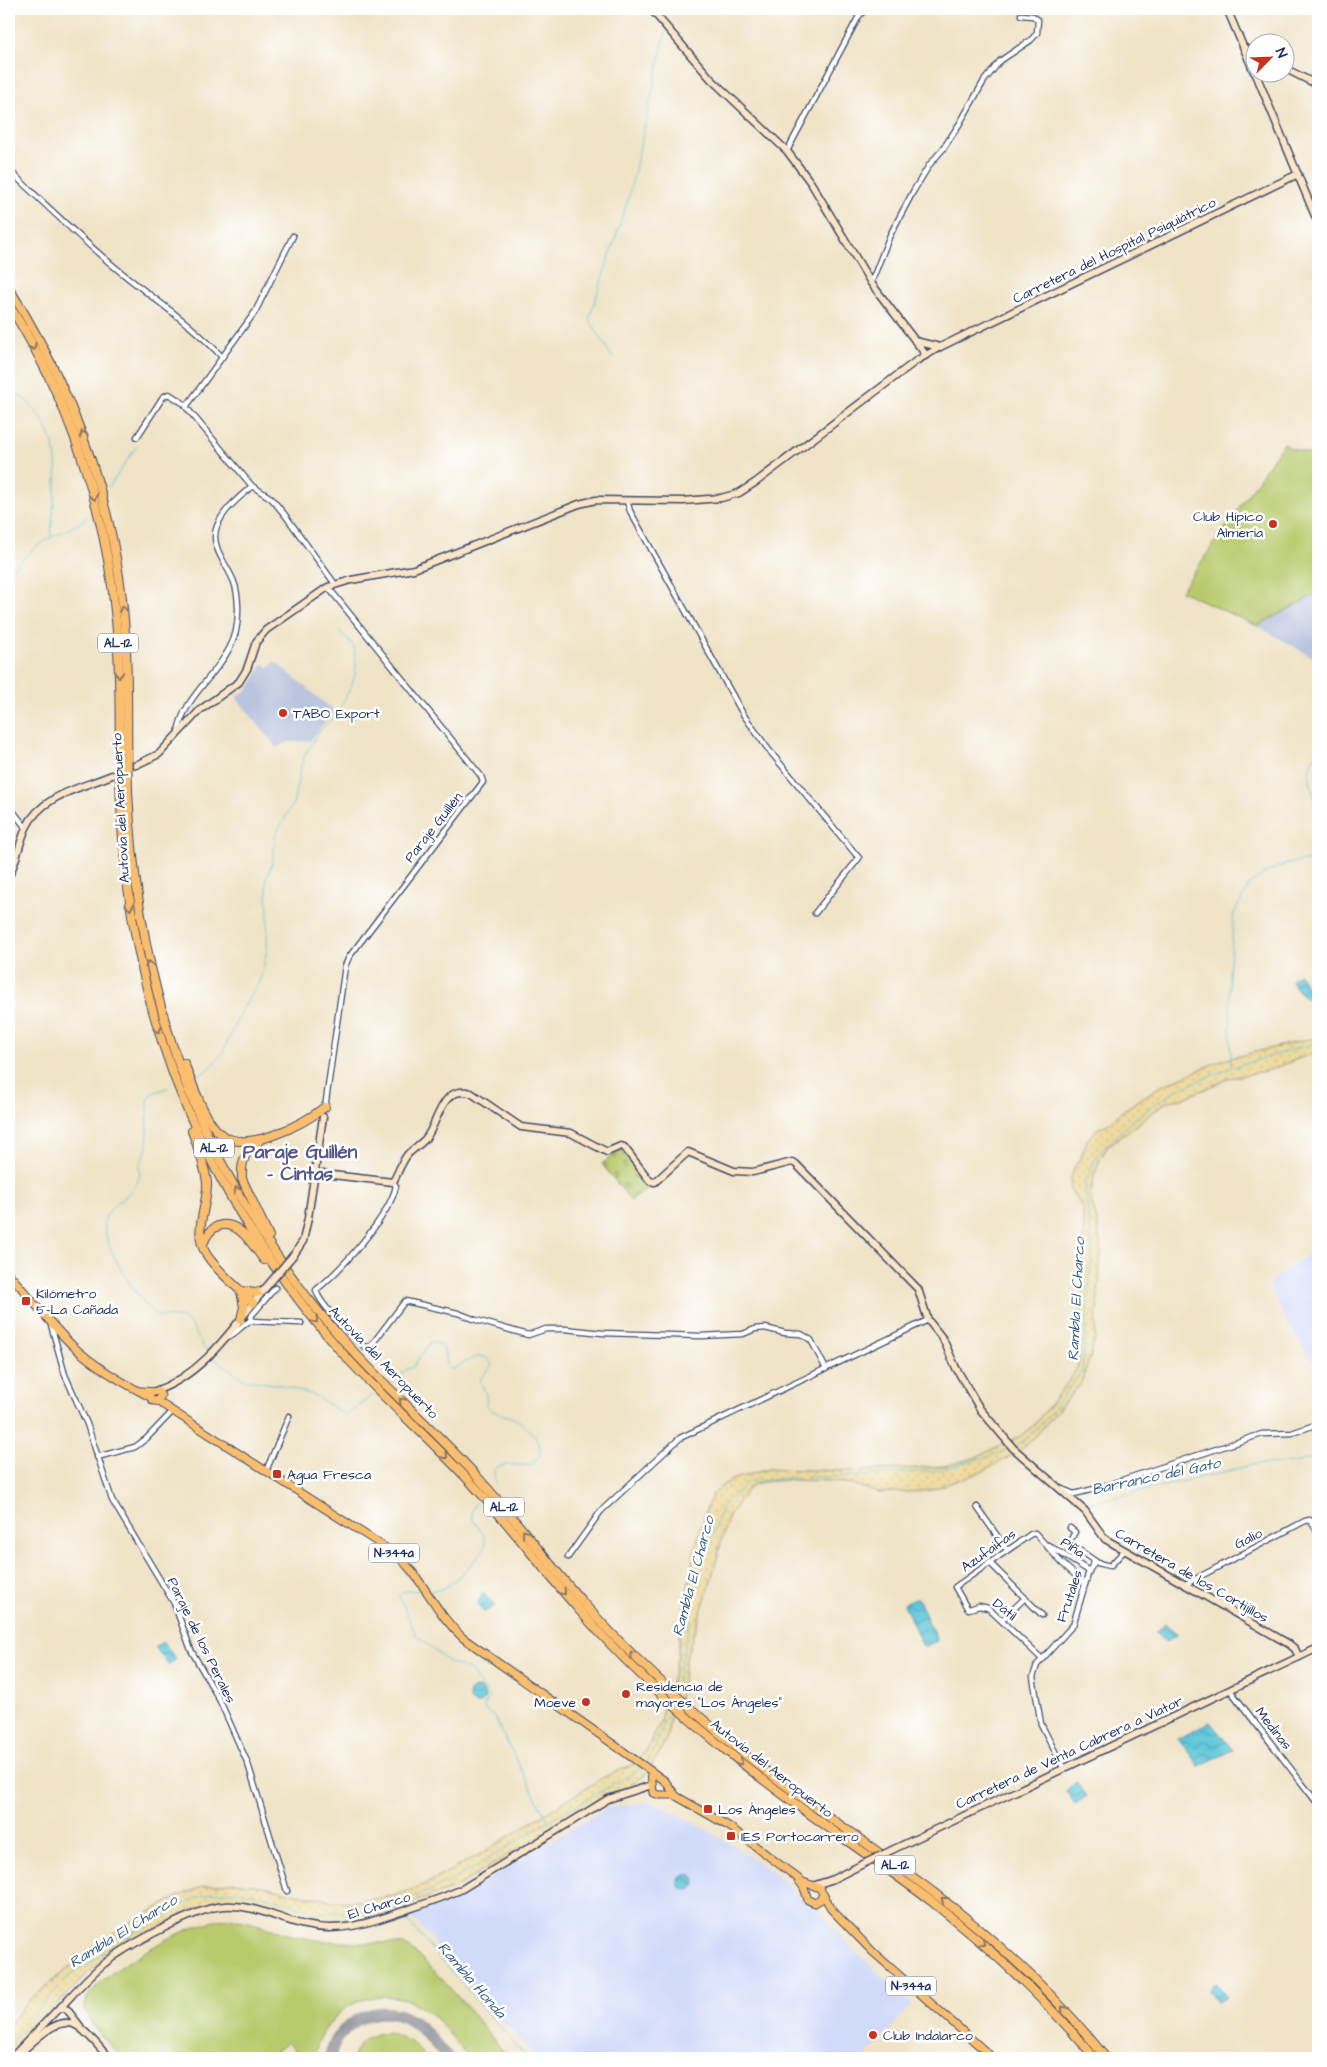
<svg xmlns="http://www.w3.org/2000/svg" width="1327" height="2067" font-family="'Architects Daughter',sans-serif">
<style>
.built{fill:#d0daf9}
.industrial{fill:#bac4de}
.grass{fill:#b9ca6d;stroke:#6a7c66}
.sand{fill:url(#sand-dots);stroke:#84847e}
.cemetery{fill:url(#cemetery-stones);stroke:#6a7c66}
.water{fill:url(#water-waves);stroke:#3c7a9c}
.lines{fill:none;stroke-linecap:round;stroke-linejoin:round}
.stream{stroke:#5dc6d9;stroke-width:1}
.taxiway{stroke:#868992;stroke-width:12}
.street-casing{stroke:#3b4a6e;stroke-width:7}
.secondary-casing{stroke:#3b4a6e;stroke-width:9}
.primary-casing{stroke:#3b4a6e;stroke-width:9}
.highway-casing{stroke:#3b4a6e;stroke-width:10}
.street{stroke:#fff;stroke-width:4.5}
.secondary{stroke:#fde5c5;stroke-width:6}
.primary{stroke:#fbbe6e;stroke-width:7}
.highway{stroke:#fbbe6e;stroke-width:8}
.secondary-bridge-casing{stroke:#3b4a6e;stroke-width:9;stroke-linecap:butt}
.secondary-bridge{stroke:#fde5c5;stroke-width:6}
.oneway{stroke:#8b7666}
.poi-dot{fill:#c8321e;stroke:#fff;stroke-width:2}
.labels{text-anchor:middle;stroke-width:5;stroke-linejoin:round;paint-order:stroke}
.shield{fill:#fff;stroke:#5f6d8e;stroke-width:1}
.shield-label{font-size:12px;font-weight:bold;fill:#1b2f5e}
.street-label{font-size:14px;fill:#1b2f5e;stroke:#fff}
.poi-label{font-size:14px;fill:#1b2f5e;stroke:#fff;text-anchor:start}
.water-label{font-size:15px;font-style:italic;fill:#2f5c83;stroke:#fff}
.district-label{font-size:19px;font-weight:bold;fill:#51568b;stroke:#fff}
</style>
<defs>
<pattern id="sand-dots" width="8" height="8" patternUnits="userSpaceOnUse" patternTransform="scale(1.25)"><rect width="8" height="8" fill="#eeda9e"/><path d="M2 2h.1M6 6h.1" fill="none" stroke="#ccbb8a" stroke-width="1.8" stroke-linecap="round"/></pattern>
<pattern id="cemetery-stones" width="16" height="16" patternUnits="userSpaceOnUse" patternTransform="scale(1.25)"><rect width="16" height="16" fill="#b9ca6d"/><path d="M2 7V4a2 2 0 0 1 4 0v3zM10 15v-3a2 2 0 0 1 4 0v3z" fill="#9eae61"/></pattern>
<pattern id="water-waves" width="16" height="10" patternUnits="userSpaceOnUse" patternTransform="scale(1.25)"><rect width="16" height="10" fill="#5dc6d9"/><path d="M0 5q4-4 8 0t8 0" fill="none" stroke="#4ca1b3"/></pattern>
</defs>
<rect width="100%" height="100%" fill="#fff"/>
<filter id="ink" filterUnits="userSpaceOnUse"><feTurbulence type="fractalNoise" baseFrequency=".02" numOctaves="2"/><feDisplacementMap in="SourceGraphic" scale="10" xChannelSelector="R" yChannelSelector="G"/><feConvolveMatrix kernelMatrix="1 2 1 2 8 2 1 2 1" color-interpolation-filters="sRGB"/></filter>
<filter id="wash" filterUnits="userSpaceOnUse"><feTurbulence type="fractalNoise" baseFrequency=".0096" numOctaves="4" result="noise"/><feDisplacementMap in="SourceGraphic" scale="20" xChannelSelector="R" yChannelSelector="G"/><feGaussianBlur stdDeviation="1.12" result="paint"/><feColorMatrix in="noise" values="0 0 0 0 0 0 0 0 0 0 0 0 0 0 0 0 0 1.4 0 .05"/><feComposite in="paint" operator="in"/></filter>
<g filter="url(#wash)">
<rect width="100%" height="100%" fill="#f0e3c6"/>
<!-- built -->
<g class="built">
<polygon points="1309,1253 1318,1266 1318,1356 1312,1361 1285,1319 1269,1283"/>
<polygon points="650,1802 682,1816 726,1841 772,1871 822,1914 848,1944 912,2004 865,2058 536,2058 416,1922 407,1916 452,1901 608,1807"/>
</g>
<!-- industrial -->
<g class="industrial">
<polygon points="1318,593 1318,660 1257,626"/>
<polygon points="275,661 334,711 310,741 289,742 276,747 236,697 246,691 253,682 262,665 264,664 269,668"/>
</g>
<!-- grass -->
<g class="grass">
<polygon points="1284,443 1290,448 1318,457 1318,593 1257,626 1181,591"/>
<path d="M 225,1919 C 254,1919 277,1934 305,1938 C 325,1942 345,1942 366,1943 C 378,1943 391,1942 403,1945 C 423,1951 492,2038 509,2058 L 469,2058 C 454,2041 439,2017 419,2006 C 375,1980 322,2010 314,2058 L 302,2058 L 287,2042 L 268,2058 L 122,2058 C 111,2045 85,2023 85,2006 C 84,1981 172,1935 195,1927 C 204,1923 214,1921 225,1919 Z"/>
<path d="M 389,2032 L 411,2042 L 426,2058 L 353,2058 C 357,2041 372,2033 389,2032 Z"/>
</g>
<!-- sand -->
<polygon class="sand" points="1318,1037 1318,1051 1270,1070 1230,1078 1182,1099 1168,1101 1108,1146 1100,1159 1094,1176 1090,1196 1098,1225 1101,1253 1095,1338 1091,1355 1081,1383 1034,1438 1018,1452 984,1471 927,1491 879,1493 852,1484 830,1481 787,1480 762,1482 755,1484 748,1489 730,1514 726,1524 711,1581 686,1657 681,1692 670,1719 667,1737 660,1752 647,1773 640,1779 626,1788 606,1795 457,1887 364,1920 344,1924 320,1923 241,1901 216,1902 191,1910 119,1949 97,1964 9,2053 9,2025 27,2002 96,1945 131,1922 181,1895 205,1886 235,1882 269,1887 292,1893 335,1901 352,1902 394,1896 428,1883 482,1853 602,1778 634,1764 646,1751 660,1723 664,1702 672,1680 678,1655 679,1637 694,1552 708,1504 713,1494 722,1486 731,1480 768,1469 848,1471 904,1469 944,1466 974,1458 1019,1437 1034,1425 1068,1382 1077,1368 1079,1354 1084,1226 1082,1207 1070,1189 1071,1178 1075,1166 1081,1157 1087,1140 1097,1129 1108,1124 1121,1112 1159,1087 1222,1060"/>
<!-- cemetery -->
<polygon class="cemetery" points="621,1149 651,1186 631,1201 602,1164"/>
<!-- water -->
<g class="water">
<polygon points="1299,974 1311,994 1306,999 1290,981"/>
<polygon points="483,1593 495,1606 484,1612 477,1604"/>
<polygon points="918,1598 937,1641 923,1647 904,1604"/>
<polygon points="1165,1624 1178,1634 1166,1642 1155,1633"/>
<polygon points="163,1642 176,1659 169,1666 155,1647"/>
<circle cx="477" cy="1696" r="8"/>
<polygon points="1210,1722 1233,1750 1199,1766 1178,1739"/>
<polygon points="1076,1782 1087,1796 1075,1804 1066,1791"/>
<circle cx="687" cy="1882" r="8"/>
<polygon points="1216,1982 1227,1997 1217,2002 1208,1990"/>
</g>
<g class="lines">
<!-- stream -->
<g class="stream">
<polyline points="613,358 589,319 629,196 666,31"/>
<path d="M 9,387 C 17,395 28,400 35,410 C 69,451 53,490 51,537"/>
<polyline points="109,487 136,447"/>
<path d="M 9,573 C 19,562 30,551 42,543 C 56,533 75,529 87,517"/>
<path d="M 1318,753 C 1302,766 1312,791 1318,808"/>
<polyline points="1231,1068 1229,975 1234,914 1249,885 1265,873 1288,863 1307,861 1318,854"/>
<polyline points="194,1077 208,1070 222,1054 242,1009 258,984 262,974 267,949 268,911 266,879 272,864 276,834 293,804 303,758 318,733 337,714 352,684 355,675 356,665 354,646 339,630"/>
<path d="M 168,1088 L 152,1093 L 149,1097 C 146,1114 150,1133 146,1150 C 145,1155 142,1159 140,1164 C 138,1169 141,1174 139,1179 C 130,1197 114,1201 106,1216 C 95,1237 140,1305 159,1317 C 165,1317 173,1316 179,1317 C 196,1321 195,1340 207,1351"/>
<polyline points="214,1358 243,1379 280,1385 314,1395 345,1415 348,1414 374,1394"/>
<path d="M 390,1383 L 407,1369 L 412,1368 L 428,1345 L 432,1342 L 442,1345 L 449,1369 L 453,1369 C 463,1364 483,1347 492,1364 C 489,1370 482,1374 480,1381 L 486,1394 L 487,1406 C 496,1416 509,1414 519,1421 C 532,1431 552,1451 531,1465 C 518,1467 509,1461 496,1468 L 494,1471 L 495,1484"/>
<polyline points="1015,1447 1028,1437 1048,1416 1082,1371 1092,1250 1085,1183 1098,1154 1131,1121 1178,1089 1231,1068 1318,1042"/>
<polyline points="1076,1495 1082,1499 1094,1502 1257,1464 1294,1463 1318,1457"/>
<path d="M 431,1591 C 434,1590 439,1590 442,1589 C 452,1585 483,1555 485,1545 C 489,1527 459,1522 478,1500"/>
<path d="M 424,1592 C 416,1590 405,1589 399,1596 L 416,1635 L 450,1663 L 471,1670 L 480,1685 L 488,1692 L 489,1698 L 484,1706 L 485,1710 L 494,1717 L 548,1821"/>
<polyline points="675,1691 700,1574 722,1506 749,1481 789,1478 878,1475 939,1470 990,1456 1011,1449"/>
<polyline points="646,1763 651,1757 670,1707"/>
<polyline points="375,1908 391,1911"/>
<polyline points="400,1917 410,1924 527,2058"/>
<polyline points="9,2044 69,1976 132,1934 196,1898 212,1893 237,1891 262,1895 318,1913 366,1910 431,1891 483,1863 535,1829 642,1768"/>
</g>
<!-- taxiway -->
<path class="taxiway" d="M 330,2058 C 336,2022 378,2001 410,2020 C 425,2029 436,2045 448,2058"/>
</g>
</g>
<g filter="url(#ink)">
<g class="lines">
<!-- street casing -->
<g class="street-casing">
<g id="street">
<polyline points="787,151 859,16 866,9"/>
<path d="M 9,170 C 46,205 82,241 122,273 C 155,300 193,325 222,357"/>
<polyline points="293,236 255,312 186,407 252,486 271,498 285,515 335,584"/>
<polyline points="871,283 890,235 914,190 930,164 943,149 960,123 984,81 1000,61 1031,40 1037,33 1038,20 1033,16 1021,15"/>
<polyline points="137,437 163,397 169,394 186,405"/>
<polyline points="627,501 630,511 743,714 768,749 859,858 815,913"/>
<path d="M 178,733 C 183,693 227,670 236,631 C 239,617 239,596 234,582 C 227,564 209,546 217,526 C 224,509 239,498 252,486"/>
<polyline points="9,806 26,828"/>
<polyline points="325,1108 345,966 349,957 483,782 481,776 328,587"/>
<path d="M 393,1182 L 396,1186 C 390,1216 340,1271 316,1290 C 319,1304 353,1337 365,1347 L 370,1347 L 405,1301 L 458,1313 L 476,1320 L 528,1335 L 546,1329 L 565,1329 L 603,1333 L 701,1336 L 743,1334 L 755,1329 L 765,1328 L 785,1333 L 801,1334 L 811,1340 L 826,1369"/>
<polyline points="250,1321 252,1315 275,1288"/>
<polyline points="51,1325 65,1375 87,1424 112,1500 174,1603 191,1650 220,1701 248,1764 287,1891"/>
<path d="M 227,1337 C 237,1334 241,1325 250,1321 L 301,1323"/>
<polyline points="97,1457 135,1447 147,1438 172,1412"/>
<polyline points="266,1471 289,1416"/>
<polyline points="1062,1489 1074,1494 1098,1488 1262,1434 1292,1433 1318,1424"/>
<polyline points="977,1507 1007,1550"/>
<polyline points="1070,1528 1075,1532 1070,1541 1071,1544 1098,1563 1110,1566 1124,1551"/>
<polyline points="1048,1545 1089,1571"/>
<polyline points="568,1557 601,1511 680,1438 928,1320"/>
<polyline points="990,1563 1042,1615"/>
<polyline points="1184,1585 1305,1521 1310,1520 1318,1533"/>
<polyline points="1002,1620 1025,1598"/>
<polyline points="1042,1659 988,1608 979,1606 969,1609 967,1608 955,1587 1031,1534 1035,1533 1062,1563 1085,1584"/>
<polyline points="1230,1690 1318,1804"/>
<polyline points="1064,1769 1041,1724 1033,1677 1037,1665 1073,1625 1089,1571 1095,1561"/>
</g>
</g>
<!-- secondary casing -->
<g class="secondary-casing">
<g id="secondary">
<polyline points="651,9 711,79 787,151 811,183 871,283 926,355"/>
<polyline points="1227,9 1254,72"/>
<polyline points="1245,48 1254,53"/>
<polyline points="1284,68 1318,85"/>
<polyline points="1255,72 1318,223"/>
<polyline points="915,341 940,347"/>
<polyline points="136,765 159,754 200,710 239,682 247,669 256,642 266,630 328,587 351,580 414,569 579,504 596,500 683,501 721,498 739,493 756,482 916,361 940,347 1298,174"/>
<path d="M 9,876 C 17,860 19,844 26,828 C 41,795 81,788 112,775"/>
<path d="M 315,1173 L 393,1182 C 398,1173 402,1161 408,1154 C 414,1148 421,1144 426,1138 C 439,1121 441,1085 471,1093 L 521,1127 L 571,1133 L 607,1152 L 621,1146 L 624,1147 L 650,1181 L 655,1182 L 688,1152 L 734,1171 L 753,1172 L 792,1162 L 796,1164 L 918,1289 L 928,1320 L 943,1339 L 956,1368 L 980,1409 L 1013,1448 L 1085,1511 L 1105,1539 L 1289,1644 L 1295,1649 L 1299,1657"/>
<polyline points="295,1253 303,1241 308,1218 323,1117"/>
<path d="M 155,1391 C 203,1375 232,1329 263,1291"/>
<polyline points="894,1849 1318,1648"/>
<polyline points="815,1885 831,1880 859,1866"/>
<path d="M 60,2008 C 74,1993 88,1976 105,1963 C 126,1946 198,1907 224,1906 C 253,1904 278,1919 305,1925 C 342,1934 374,1921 409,1909 C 427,1903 445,1897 462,1889 L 608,1799 L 652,1785"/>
<polyline points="69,2012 80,2026"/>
<polyline points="15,2054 58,2009 63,2008 68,2010"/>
<path d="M 14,2058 C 31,2046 57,2011 79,2027 C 91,2036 100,2048 109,2058"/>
</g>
</g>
<!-- primary casing -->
<g class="primary-casing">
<g id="primary">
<path d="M 9,1274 C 30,1297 50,1324 73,1346 C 95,1367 123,1383 150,1397 L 153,1401 L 157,1401 L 394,1553 C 424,1578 434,1612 463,1638 L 651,1771 L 665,1781 L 676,1796 L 730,1827 L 803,1882 L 820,1888 L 823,1895 L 820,1900 L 815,1903 L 808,1900 L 804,1888 L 797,1878"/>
<polyline points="141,1391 159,1392 161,1396 157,1401"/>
<polyline points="651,1771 653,1793 660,1795 675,1795"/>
<polyline points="823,1894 832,1910 873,1952 993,2058"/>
</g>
</g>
<!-- highway casing -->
<g class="highway-casing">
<g id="highway">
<path d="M 9,288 C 66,379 105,477 120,583 C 130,652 126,722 128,791 C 134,919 161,1045 220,1160 C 252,1221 290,1280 336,1332 C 381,1385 435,1429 481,1481 C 518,1522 550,1566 587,1607 C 633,1658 685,1705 738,1749 C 801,1800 868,1843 933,1892 C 996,1940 1056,1995 1106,2058"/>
<path d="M 9,305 C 69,399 106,509 116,620 C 122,682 118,743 121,805 C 126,921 151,1035 201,1140 C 237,1215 283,1285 338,1348 C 381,1397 431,1439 475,1487 C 512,1527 544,1571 580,1611 C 628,1666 682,1715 738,1760 C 800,1810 867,1853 931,1901 C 991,1948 1046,2000 1095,2058"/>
<path d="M 184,1063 C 192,1082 205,1123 222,1135 C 248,1154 303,1124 325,1107"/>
<path d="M 192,1131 C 198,1148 205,1165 207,1183 C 208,1206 193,1230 205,1252 C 215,1270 239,1288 253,1303"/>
<path d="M 259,1141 C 245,1152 241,1160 242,1179 L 269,1236"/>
<path d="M 203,1244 C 206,1236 210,1229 218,1226 C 239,1219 253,1246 264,1260"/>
<polyline points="241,1291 255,1293 263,1291"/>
<polyline points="241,1319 244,1307 241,1291"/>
</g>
</g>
<!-- street -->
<use href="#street" class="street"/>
<!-- secondary -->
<use href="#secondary" class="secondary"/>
<!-- primary -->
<use href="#primary" class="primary"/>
<!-- highway -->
<use href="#highway" class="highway"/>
<!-- secondary-bridge casing -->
<g class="secondary-bridge-casing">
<g id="secondary-bridge">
<polyline points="263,1291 295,1253"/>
<polyline points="859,1866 894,1849"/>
</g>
</g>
<!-- secondary-bridge -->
<use href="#secondary-bridge" class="secondary-bridge"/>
</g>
<!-- one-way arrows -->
<defs><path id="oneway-chevron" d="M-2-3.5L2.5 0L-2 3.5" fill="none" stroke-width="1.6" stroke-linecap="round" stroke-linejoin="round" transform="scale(1.25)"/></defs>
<g class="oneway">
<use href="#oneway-chevron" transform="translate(33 347) rotate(61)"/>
<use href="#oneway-chevron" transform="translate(83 434) rotate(-111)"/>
<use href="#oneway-chevron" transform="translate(94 497) rotate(75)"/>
<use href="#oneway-chevron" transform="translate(123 609) rotate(-95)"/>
<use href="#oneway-chevron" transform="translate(119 675) rotate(88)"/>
<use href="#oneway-chevron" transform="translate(130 907) rotate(82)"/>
<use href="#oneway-chevron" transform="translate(149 964) rotate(-104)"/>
<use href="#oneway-chevron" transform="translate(158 1030) rotate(73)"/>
<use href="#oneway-chevron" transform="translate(237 1190) rotate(-119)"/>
<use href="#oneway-chevron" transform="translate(315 1320) rotate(50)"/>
<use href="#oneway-chevron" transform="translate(402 1401) rotate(-136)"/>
<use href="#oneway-chevron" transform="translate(445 1456) rotate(45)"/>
<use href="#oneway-chevron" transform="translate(525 1533) rotate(-129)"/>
<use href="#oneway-chevron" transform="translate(563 1592) rotate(49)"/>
<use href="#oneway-chevron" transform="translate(633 1654) rotate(-135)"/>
<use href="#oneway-chevron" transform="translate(740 1762) rotate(39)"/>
<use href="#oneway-chevron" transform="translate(944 1900) rotate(-142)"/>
<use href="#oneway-chevron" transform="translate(982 1943) rotate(41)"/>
<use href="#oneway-chevron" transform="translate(1064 2009) rotate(-134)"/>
</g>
</g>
<!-- markers -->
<g class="poi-dot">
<circle cx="1273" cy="524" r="5"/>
<circle cx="283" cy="713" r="5"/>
<rect x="21" y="1296" width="10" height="10" rx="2.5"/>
<rect x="272" y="1469" width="10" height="10" rx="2.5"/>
<circle cx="626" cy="1694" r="5"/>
<circle cx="586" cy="1702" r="5"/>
<rect x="703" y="1804" width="10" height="10" rx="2.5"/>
<rect x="726" y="1831" width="10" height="10" rx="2.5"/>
<circle cx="873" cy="2035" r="5"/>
</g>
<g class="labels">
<!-- shield labels -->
<g class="shield">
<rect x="98" y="633.5" width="40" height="19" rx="4"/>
<rect x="194" y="1138.5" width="40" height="19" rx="4"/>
<rect x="484" y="1497.5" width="40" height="19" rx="4"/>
<rect x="369" y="1543.5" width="50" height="19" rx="4"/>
<rect x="875" y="1855.5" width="40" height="19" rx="4"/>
<rect x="886" y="1976.5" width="50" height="19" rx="4"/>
</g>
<g class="shield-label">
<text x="118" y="647">AL-12</text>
<text x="214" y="1152">AL-12</text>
<text x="504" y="1511">AL-12</text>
<text x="394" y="1557">N-344a</text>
<text x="895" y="1869">AL-12</text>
<text x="911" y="1990">N-344a</text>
</g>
<!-- street labels -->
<g class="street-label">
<text transform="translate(1114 250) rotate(-26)" y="5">Carretera del Hospital Psiquiátrico</text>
<text transform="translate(120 808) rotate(-93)" y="5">Autovía del Aeropuerto</text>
<text transform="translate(433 827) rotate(-52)" y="5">Paraje Guillén</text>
<text transform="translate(384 1362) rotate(46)" y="5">Autovía del Aeropuerto</text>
<text transform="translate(1248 1538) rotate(-27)" y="5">Galio</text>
<text transform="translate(1073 1547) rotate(33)" y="5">Piña</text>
<text transform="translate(988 1550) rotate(-35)" y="5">Azufaifas</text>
<text transform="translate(1192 1575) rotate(30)" y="5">Carretera de los Cortijillos</text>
<text transform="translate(1069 1596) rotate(-71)" y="5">Frutales</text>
<text transform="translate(1005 1609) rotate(39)" y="5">Dátil</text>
<text transform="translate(202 1640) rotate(64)" y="5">Paraje de los Perales</text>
<text transform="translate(1274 1728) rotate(52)" y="5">Medinas</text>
<text transform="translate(1069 1752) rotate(-25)" y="5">Carretera de Venta Cabrera a Viator</text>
<text transform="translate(772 1768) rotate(38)" y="5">Autovía del Aeropuerto</text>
<text transform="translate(379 1905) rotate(-17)" y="5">El Charco</text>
</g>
<!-- poi labels -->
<g class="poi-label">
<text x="1263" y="521" text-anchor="end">Club Hípico<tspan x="1263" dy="16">Almería</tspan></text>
<text x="293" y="718">TABO Export</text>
<text x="36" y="1298">Kilómetro<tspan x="36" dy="16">5-La Cañada</tspan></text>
<text x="287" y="1479">Agua Fresca</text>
<text x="636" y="1691">Residencia de<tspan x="636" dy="16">mayores "Los Ángeles"</tspan></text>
<text x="576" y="1707" text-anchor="end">Moeve</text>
<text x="718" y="1814">Los Ángeles</text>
<text x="741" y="1841">IES Portocarrero</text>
<text x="883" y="2040">Club Indalarco</text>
</g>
<!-- water labels -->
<g class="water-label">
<text transform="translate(1076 1299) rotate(-87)" y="5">Rambla El Charco</text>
<text transform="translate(1156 1476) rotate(-12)" y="5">Barranco del Gato</text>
<text transform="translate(693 1576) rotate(-75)" y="5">Rambla El Charco</text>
<text transform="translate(123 1931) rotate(-32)" y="5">Rambla El Charco</text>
<text transform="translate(472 1980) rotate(49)" y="5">Rambla Honda</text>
</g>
<!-- district labels -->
<g class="district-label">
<text x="300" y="1158">Paraje Guillén<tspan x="300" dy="22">- Cintas</tspan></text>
</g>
</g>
<!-- margin -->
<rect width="1327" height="2067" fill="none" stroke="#fff" stroke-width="30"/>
<!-- north arrow -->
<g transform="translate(1270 58) rotate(66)"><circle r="24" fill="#ffffff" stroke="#a4acbf"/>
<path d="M0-4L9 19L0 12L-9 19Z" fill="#c8321e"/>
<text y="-8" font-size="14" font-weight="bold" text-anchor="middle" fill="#1b2f5e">N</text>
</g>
</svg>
